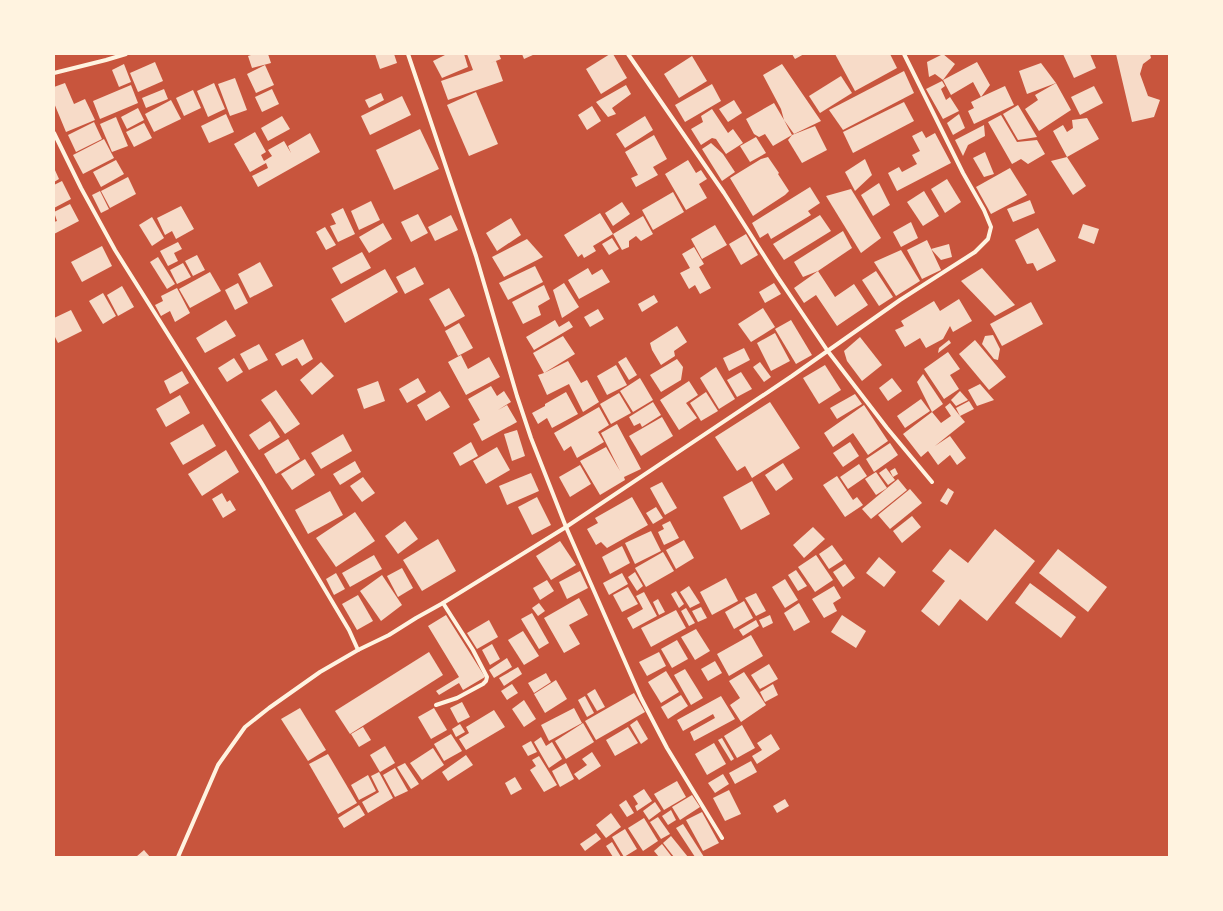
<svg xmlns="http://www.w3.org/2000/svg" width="1223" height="911" font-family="Mulish,sans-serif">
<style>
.building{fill:#f7dbc8}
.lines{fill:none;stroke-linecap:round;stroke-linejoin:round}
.minor{stroke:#fff3e0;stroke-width:4}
</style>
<rect width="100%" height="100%" fill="#c8553d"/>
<!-- building -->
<g class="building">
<polygon points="254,54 268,54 271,63 252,68 248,56"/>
<polygon points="375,54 394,54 397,63 380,69"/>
<polygon points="447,54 464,54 468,67 442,78 433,61"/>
<polygon points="467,54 499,54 501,59 488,64 496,61 503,81 448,100 441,81 473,70"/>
<polygon points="522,54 535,54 524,59"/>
<polygon points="610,54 613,54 627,78 601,94 586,69"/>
<polygon points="792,54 804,54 795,59"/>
<polygon points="835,54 890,54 897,68 855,91"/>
<polygon points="943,54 955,64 943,80 935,74 929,77 927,62"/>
<polygon points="1063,54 1090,54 1096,68 1074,78"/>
<polygon points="1116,54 1150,54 1151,58 1143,64 1140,74 1148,96 1160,100 1154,117 1132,122"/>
<polygon points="692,56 707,81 679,98 664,74"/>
<polygon points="155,62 163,81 138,92 130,73"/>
<polygon points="977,62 990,85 981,97 1005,86 1014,105 974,124 968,111 974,108 971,102 981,97 973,82 951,95 943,80"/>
<polygon points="1041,63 1056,83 1027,94 1019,71"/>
<polygon points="124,64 131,82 119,87 112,70"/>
<polygon points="782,64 821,121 794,134 784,120 792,135 773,146 765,134 759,137 754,134 746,119 774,103 784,120 781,109 763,75"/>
<polygon points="265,65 274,85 256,93 247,74"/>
<polygon points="904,71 914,93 843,130 829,110"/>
<polygon points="841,76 852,93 820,113 809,96"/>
<polygon points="235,78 247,110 230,116 218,84"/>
<polygon points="942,81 945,86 941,89 946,100 950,97 959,111 943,119 926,89"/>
<polygon points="65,83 74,104 85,99 95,120 66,132 54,103 54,87"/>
<polygon points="214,83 225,109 208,117 197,91"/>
<polygon points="1056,83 1071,110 1039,131 1025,109 1038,100 1035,95"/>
<polygon points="712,84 721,101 685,122 675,105"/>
<polygon points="131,85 138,103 100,119 93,101"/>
<polygon points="626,85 631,94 612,108 616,114 608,117 596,102"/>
<polygon points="1094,86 1103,103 1080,115 1071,97"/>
<polygon points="164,89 168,99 146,108 142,98"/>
<polygon points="272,89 279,104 262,112 255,97"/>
<polygon points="193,90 201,108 184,116 176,98"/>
<polygon points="476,92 498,144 469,156 447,105"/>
<polygon points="381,93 384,100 369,108 365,100"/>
<polygon points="402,96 411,115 370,135 361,116"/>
<polygon points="171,100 181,119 154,132 145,114"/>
<polygon points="734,100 742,113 728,122 719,109"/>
<polygon points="904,102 914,121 853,153 843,132"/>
<polygon points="1018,105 1037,137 1018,140 1003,114"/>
<polygon points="592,106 601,121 587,130 578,115"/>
<polygon points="138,108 144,120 127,129 121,117"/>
<polygon points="712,109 728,133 733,129 743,143 726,154 716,139 712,138 701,145 691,129 703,122 701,116"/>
<polygon points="226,114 234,132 209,143 201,126"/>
<polygon points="959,114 965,128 953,135 947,123"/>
<polygon points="1001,115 1017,142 1037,140 1045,154 1028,164 1021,159 1012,164 988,122"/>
<polygon points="282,116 290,129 268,141 261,128"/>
<polygon points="645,116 653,130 625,148 616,134"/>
<polygon points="116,117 128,146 112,152 100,124"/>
<polygon points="1087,118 1099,139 1067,157 1053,131 1063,125 1067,132 1073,128 1072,120"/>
<polygon points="94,122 102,139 76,152 68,135"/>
<polygon points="144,123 152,138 134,147 126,132"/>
<polygon points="984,125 985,136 968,145 963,156 955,140"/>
<polygon points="815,126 827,150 802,163 788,140 792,135"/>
<polygon points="420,129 439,169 394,190 376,150"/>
<polygon points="922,131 926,138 935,133 951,163 897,191 888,173 899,167 902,172 917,164 912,155 920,151 912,136"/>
<polygon points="255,132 266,152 261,155 264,161 272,156 268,150 284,141 291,153 288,146 310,133 320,152 258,187 252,176 268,168 266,163 250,172 234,144"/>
<polygon points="654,135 667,159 653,167 658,175 636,187 631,178 638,175 625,152"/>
<polygon points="756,137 766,153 750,162 740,146"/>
<polygon points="104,139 114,158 83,174 73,155"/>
<polygon points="711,143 723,154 735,172 722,181 702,149"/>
<polygon points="985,152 994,174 984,177 973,158"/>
<polygon points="768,157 779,173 778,174 789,191 785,195 753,216 730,178 761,159"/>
<polygon points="1067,157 1086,186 1073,195 1051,161"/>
<polygon points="865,159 872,175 855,191 845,172"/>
<polygon points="116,160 124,174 101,187 93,172"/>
<polygon points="688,160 696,173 701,170 707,179 699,184 707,198 686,210 665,174"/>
<polygon points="54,168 59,179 54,182"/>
<polygon points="1010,168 1027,195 991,214 976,187"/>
<polygon points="128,177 136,194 110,208 101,191"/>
<polygon points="947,179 961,202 945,213 931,189"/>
<polygon points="62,181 71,199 54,208 54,185"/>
<polygon points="879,183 890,205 873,216 861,195"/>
<polygon points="810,187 820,203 808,211 811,215 771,239 768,233 760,238 752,223"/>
<polygon points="851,189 881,238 861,253 826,196"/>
<polygon points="100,191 109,209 101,213 92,195"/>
<polygon points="924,191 939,216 923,226 907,202"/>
<polygon points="673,192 684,212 653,230 642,210"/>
<polygon points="1030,200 1035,213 1013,222 1007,209"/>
<polygon points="371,201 380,220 359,230 351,211"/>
<polygon points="622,202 630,214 613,226 605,213"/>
<polygon points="70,204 79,221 54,234 54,222 57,221 54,212"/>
<polygon points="181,206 194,229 176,239 172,231 165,235 157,218"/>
<polygon points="343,208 355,234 338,242 330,226 336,224 331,214"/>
<polygon points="600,213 613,234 643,216 653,234 641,241 636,236 629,241 629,247 622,250 613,234 593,246 596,251 584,258 582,254 578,257 564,235"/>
<polygon points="418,214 428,233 411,242 401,222"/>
<polygon points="451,215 458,230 435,241 428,227"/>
<polygon points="820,215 831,231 784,260 773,244"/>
<polygon points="152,217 164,238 152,246 139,225"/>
<polygon points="511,218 521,235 497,251 486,233"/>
<polygon points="911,222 918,238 901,247 893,232"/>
<polygon points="383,223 392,239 369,253 359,237"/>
<polygon points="1083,224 1099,229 1094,244 1078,238"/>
<polygon points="715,225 727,245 702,259 691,239"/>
<polygon points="325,227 336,245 326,250 316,232"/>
<polygon points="1038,228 1056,261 1037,271 1033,263 1027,264 1015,240"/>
<polygon points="843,231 852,248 818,271 803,277 794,262"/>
<polygon points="746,234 758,255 741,265 729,244"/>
<polygon points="612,238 619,249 609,255 602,244"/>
<polygon points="527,239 543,257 504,277 492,257"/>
<polygon points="927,240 941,270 922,279 907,250"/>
<polygon points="178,242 182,249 174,253 178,261 168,266 160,251"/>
<polygon points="949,244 952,257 941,260 931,249"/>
<polygon points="102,246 112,266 82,282 71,262"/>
<polygon points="694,247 704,264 699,267 711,288 700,294 695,285 689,289 680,273 690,268 682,254"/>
<polygon points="901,250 920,281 896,296 874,262"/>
<polygon points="362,252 371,268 341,284 332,268"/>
<polygon points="197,255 205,270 193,276 185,261"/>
<polygon points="158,257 175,284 167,289 150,262"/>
<polygon points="260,262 273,286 250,298 238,274"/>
<polygon points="183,263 191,277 177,284 170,270"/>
<polygon points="535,266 543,282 508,300 499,283"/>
<polygon points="415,267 424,284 405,294 396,277"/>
<polygon points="588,268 592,275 602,269 610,282 579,299 568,280"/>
<polygon points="982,268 1015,305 995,316 961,281"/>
<polygon points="385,269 398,292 345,323 331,299"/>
<polygon points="818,271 835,297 854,284 868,305 837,326 816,295 804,303 794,288"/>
<polygon points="876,271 893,297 879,306 862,280"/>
<polygon points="210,272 221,291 190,308 179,289"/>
<polygon points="238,283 248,303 235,310 225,290"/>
<polygon points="564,283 579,307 562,318 553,290"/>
<polygon points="774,283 781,294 765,303 759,292"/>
<polygon points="544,285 550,299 538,306 541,315 523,324 512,302"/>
<polygon points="122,286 134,307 118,316 107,295"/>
<polygon points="177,288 190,313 175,322 170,311 161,316 155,305 163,301 161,296"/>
<polygon points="449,288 465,316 445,327 429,299"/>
<polygon points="103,293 116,316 103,324 89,301"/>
<polygon points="654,295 658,302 642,312 638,304"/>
<polygon points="959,299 972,321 953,332 950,326 943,339 926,348 920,338 905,347 895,330 904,326 901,321 934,301 940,311"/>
<polygon points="1031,302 1043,324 1002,346 990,324"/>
<polygon points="763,308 775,327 751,342 738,324"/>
<polygon points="598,309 604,319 590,327 584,317"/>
<polygon points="71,310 82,331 58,343 54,335 54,318"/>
<polygon points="226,320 236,336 205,353 196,338"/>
<polygon points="555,320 559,327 569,321 573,327 534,350 526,337"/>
<polygon points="791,320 812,355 796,364 775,329"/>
<polygon points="459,323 473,348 458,356 445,331"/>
<polygon points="677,326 687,342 674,351 675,356 661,365 652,350 650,343"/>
<polygon points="775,333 790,361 771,371 757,343"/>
<polygon points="993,335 1000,349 998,360 994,359 982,344 985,336"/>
<polygon points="563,336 575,354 544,373 568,361 581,383 587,380 599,402 583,412 569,384 547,395 538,375 544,373 533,353"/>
<polygon points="860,337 882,365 862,381 847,361 844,351"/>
<polygon points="303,339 313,359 302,366 297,358 282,366 275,354"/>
<polygon points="949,340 951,343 938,353 939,348"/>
<polygon points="975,340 1006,377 989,390 959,354"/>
<polygon points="259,344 268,360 249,370 240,354"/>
<polygon points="744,348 750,360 729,371 723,358"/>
<polygon points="948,352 960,369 950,375 959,389 944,399 924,369"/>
<polygon points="461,355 468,369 489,357 500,377 466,395 448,362"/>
<polygon points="626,357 637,375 629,380 618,362"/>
<polygon points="234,358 243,372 227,382 218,368"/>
<polygon points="677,359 683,367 681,380 661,392 650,375"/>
<polygon points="321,362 334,376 312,395 300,380"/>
<polygon points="760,362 771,377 764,382 753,367"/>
<polygon points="616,365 627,385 607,395 597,376"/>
<polygon points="825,365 841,390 819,404 803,378"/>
<polygon points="716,367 735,399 719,409 700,378"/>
<polygon points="182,371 189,383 170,394 164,381"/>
<polygon points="741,372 752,389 737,397 727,380"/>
<polygon points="923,374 943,404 932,412 917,382"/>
<polygon points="418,378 426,392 407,403 399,389"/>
<polygon points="640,378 653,400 633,412 620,391"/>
<polygon points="892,378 902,391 888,401 879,388"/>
<polygon points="378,381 385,401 364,409 357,389"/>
<polygon points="689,381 698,395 686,403 697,418 679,430 660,400"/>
<polygon points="980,384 994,400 977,406 968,390"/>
<polygon points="491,386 497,396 504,391 511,402 498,410 507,405 517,422 482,441 473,424 480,420 468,399"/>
<polygon points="276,390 300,424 285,434 261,400"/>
<polygon points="440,391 450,407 426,421 417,405"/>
<polygon points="960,391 968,400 956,406 951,400"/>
<polygon points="566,392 578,414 552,428 547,418 538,424 532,413 545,406 545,404"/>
<polygon points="706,392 718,411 701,421 690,403"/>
<polygon points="619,393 631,413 611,424 600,404"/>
<polygon points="855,394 862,404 837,419 830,408"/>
<polygon points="180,395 190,413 166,427 156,409"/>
<polygon points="921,399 930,411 905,428 897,416"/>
<polygon points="969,401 974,409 960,416 965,422 935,446 950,436 966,458 957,465 950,455 938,465 928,451 921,457 903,434 932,412 941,423 951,416 945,407 950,403 960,416 956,408"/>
<polygon points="653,402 661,415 642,427 640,423 634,426 629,417"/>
<polygon points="770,402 800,448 752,478 745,466 737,471 715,437"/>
<polygon points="864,405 888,441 868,455 853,433 833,447 824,433"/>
<polygon points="599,407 609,425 598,432 604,442 577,458 571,446 564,451 554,433"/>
<polygon points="662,417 673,436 641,456 629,436"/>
<polygon points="270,421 280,437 259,450 249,435"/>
<polygon points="203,424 216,446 183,465 170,443"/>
<polygon points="617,424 641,469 624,477 625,480 600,495 580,461 606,447 620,471 601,433"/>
<polygon points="517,430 525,456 512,461 504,434"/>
<polygon points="343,434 352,451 321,469 311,453"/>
<polygon points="288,439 300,459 276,474 264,454"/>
<polygon points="471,442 478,456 460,466 453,453"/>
<polygon points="850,442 859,456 843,467 833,453"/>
<polygon points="890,443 898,455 874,472 866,459"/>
<polygon points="497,447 510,470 486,484 473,461"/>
<polygon points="226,450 239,472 202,496 188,474"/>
<polygon points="305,459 315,475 292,490 281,474"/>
<polygon points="355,461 361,472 340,485 333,474"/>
<polygon points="783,463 793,479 776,491 765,475"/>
<polygon points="859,464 867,476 848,489 840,477"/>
<polygon points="580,465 591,484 570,497 559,477"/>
<polygon points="886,468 895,480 888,485 879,473"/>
<polygon points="895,468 898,474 893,477 890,471"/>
<polygon points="876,472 887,488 876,495 865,479"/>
<polygon points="531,473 539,491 507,505 499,486"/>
<polygon points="837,476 853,500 857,497 863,505 845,517 823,485"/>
<polygon points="363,477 375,493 362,502 350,486"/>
<polygon points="898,479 907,490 871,519 862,509"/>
<polygon points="752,481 770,514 741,530 723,497"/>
<polygon points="662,482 677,508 665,515 650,488"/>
<polygon points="948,488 954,492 947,505 940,501"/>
<polygon points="910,489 922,503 890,529 878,515"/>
<polygon points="330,491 343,515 308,534 295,510"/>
<polygon points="222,493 227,502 230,500 236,510 223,518 212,499"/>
<polygon points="537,497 551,525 532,535 518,507"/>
<polygon points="632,497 648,525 607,548 601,542 596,545 587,529 598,523 595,518"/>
<polygon points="656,507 663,518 653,524 646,513"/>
<polygon points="355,512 375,541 336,567 316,538"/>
<polygon points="912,516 921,527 902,543 893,531"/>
<polygon points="405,521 418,539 398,554 385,536"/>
<polygon points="670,521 679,538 664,545 658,532 664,529 662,525"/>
<polygon points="813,527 825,539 804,558 793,545"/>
<polygon points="995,529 1035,561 987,621 960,599 939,626 921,611 945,581 932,571 950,549 968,563"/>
<polygon points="651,531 661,551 635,564 625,543"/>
<polygon points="438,539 456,571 422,591 403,560"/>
<polygon points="684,540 694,558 676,569 666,550"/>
<polygon points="560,541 576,565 551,580 536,556"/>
<polygon points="832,545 843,560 829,569 819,554"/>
<polygon points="622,546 630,563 610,574 602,557"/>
<polygon points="1058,549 1107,587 1088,612 1039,573"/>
<polygon points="663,552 674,571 646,587 635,568"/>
<polygon points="374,555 382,569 350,587 342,573"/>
<polygon points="816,555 833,580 815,592 798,567"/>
<polygon points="879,557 896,572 884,587 866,573"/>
<polygon points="845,564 855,578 843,587 833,572"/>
<polygon points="402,568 413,588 398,597 387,576"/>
<polygon points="796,570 807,586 798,591 788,575"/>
<polygon points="580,571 588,588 567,599 559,582"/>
<polygon points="635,572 643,586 637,591 628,577"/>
<polygon points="336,573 345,589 334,595 326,579"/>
<polygon points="622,573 628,584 609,595 603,583"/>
<polygon points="382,575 402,605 381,621 360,591"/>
<polygon points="726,578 738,601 712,615 700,592"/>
<polygon points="785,579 798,600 785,608 772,587"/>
<polygon points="547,580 554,591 540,600 533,588"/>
<polygon points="1030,583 1076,617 1061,638 1015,603"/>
<polygon points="689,586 700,603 690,608 680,592"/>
<polygon points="834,586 841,598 833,603 837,611 824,618 812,599"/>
<polygon points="628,587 638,604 622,612 613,595"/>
<polygon points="676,591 684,604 679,608 671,594"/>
<polygon points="644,592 657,616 633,629 627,618 643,609 636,596"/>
<polygon points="756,593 766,611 756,616 745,598"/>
<polygon points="358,595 373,621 357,630 342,604"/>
<polygon points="579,598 588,615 569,625 580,644 564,653 544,618"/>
<polygon points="658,599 665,612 659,615 653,602"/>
<polygon points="744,601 753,618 734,629 725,612"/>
<polygon points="539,603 545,611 538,616 532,608"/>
<polygon points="799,603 810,622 794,631 784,613"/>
<polygon points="701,607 707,618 698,622 692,611"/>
<polygon points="686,608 695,623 689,626 681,611"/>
<polygon points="676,610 686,628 651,647 641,628"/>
<polygon points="532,613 549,643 539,649 521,619"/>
<polygon points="446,615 485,677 463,690 459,683 439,695 436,691 459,677 428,626"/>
<polygon points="770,615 773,623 763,628 759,620"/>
<polygon points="842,615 866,631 856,648 831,632"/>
<polygon points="489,620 498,637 477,649 467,633"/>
<polygon points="756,620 759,626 743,636 739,630"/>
<polygon points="696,629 710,651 695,660 681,637"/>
<polygon points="523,631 539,656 524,665 508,640"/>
<polygon points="751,635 763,656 729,676 717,654"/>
<polygon points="677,640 688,659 672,668 661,649"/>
<polygon points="492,644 500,659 490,665 482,650"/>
<polygon points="429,652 443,675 350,734 335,711"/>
<polygon points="659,652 666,666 647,676 639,662"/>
<polygon points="507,658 512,667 494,678 489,670"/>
<polygon points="715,661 722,673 708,681 701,669"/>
<polygon points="769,664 778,679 760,689 751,675"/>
<polygon points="518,667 522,674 504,686 499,678"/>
<polygon points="685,669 703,698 691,705 674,675"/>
<polygon points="666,671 679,692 661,703 648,682"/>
<polygon points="744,672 766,705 741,722 730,705 740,698 729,681"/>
<polygon points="546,673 551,682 534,693 528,683"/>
<polygon points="556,680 567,699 545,713 534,694"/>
<polygon points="512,684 518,693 507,700 501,691"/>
<polygon points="773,684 778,695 765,702 760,692"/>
<polygon points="595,689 605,707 597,711 587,694"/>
<polygon points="634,693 645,712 596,740 585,721"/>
<polygon points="681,695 688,706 668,719 661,707"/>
<polygon points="585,696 594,713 587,717 578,700"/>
<polygon points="721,696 735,719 694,741 690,732 715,718 713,714 683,731 677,720"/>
<polygon points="524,700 536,719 524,727 512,709"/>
<polygon points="462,702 470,717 458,723 450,708"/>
<polygon points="300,708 326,750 308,761 281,719"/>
<polygon points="434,708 447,730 431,739 418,717"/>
<polygon points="574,708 582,723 549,741 541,725"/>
<polygon points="494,710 505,727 466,750 459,739 469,733 466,727"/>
<polygon points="637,720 648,739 641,744 630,725"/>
<polygon points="583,723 594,742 566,759 555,741"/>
<polygon points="460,724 465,732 456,737 452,729"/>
<polygon points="742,725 755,748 737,758 724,736"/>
<polygon points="363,727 371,740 359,747 351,734"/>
<polygon points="628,727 638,743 615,756 606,740"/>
<polygon points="451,734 462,751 444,761 434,744"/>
<polygon points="771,734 780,749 757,764 752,756 762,750 757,743"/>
<polygon points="541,737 546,746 552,742 562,759 549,768 534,742"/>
<polygon points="722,738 734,759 731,761 718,740"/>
<polygon points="531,741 537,752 528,756 522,746"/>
<polygon points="714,743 726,764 707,775 695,754"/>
<polygon points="385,746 395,763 380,772 370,755"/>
<polygon points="433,748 444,765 422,780 410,763"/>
<polygon points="592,752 601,766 579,780 574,774 587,765 582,759"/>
<polygon points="328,754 357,803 338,814 309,764"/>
<polygon points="466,755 473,765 448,781 442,772"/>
<polygon points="539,756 557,785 544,792 530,770 536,766 532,760"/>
<polygon points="751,761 757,772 735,784 729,773"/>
<polygon points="405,763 419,784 411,789 397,767"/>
<polygon points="566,763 574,779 560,787 552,771"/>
<polygon points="395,768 408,791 395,797 383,775"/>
<polygon points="379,772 393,798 368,813 362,802 379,792 371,776"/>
<polygon points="723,774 729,784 715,793 708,783"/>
<polygon points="368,775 376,791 359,800 351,785"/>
<polygon points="515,777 522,789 511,795 505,783"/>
<polygon points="677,781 686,797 664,810 654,794"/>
<polygon points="644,789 652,801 637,811 635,806 638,804 633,796"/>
<polygon points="729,790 741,814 725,821 713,798"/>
<polygon points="692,795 700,807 680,820 672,807"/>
<polygon points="785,799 789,806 777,813 773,806"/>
<polygon points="626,800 634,813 627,817 619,805"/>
<polygon points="655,802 661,811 649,820 643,811"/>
<polygon points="359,805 365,815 344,828 338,818"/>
<polygon points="671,810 676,820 668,825 662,816"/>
<polygon points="702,812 719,843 703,851 686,820"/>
<polygon points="611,813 621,827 606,838 596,825"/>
<polygon points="658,817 670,834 661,839 650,822"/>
<polygon points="644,818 658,841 643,851 628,828"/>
<polygon points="683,824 704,857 695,857 676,828"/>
<polygon points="625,829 637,849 624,857 612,837"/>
<polygon points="596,833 601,839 585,851 580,844"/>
<polygon points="671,836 688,857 674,857 663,843"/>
<polygon points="612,842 621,857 613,857 606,846"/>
<polygon points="662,844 672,857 659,857 654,851"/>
<polygon points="144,850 150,857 136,857"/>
</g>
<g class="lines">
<!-- minor -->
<g class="minor">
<polyline points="408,54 476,256 517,396 531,438 566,527 641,698 667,748 722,838"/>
<polyline points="628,54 724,193 777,276 827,350 887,428 932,482"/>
<polyline points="54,73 106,60 126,54"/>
<polyline points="54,133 81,188 115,250 261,482 349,630 358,650"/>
<polyline points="436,705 457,698 483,684 486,681 487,677 473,650 443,603"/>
<polyline points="178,857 218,765 245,727 269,708 320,672 358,650 389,635 416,618 443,603 566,527 792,376 900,300 975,252 988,239 991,227 984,210 963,173 904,54"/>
</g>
</g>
<!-- border -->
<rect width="1223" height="911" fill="none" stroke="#fff3e0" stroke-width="110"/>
</svg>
